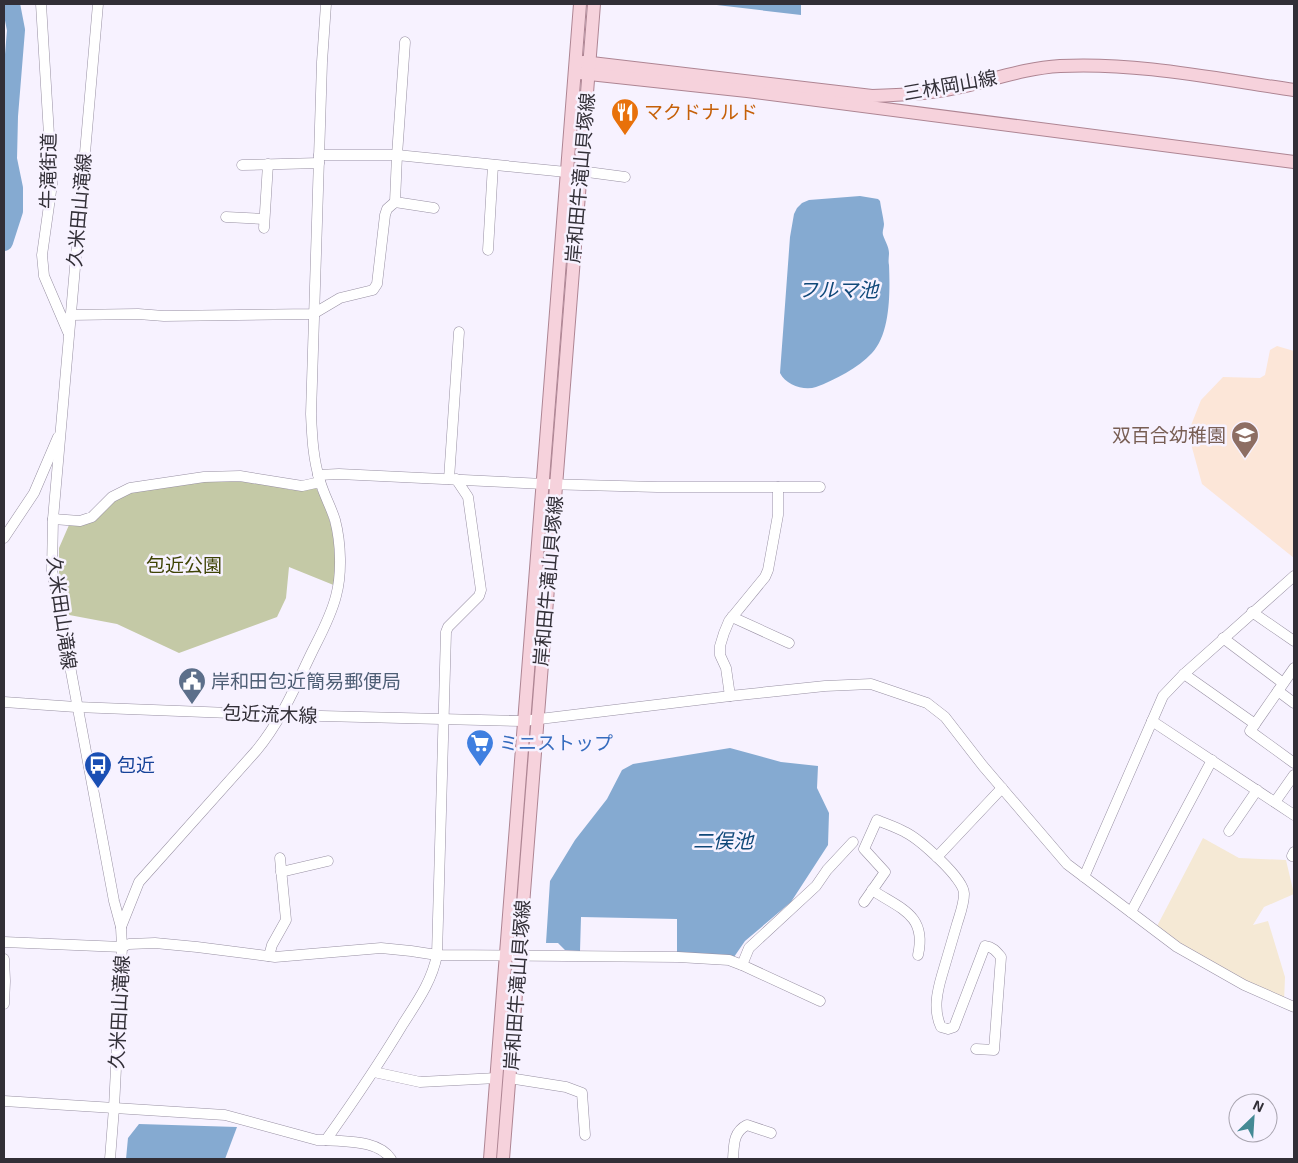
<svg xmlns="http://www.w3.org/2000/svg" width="1298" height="1163" font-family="'Exo 2','Noto Sans JP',sans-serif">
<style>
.commercial{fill:#f5e9d5}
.education{fill:#fce6d8}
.green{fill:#c4c9a6}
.water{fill:#85aad1}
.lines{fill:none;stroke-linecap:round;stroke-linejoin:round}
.river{stroke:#85aad1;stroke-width:18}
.minor-casing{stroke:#9890a3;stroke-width:11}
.major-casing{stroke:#ae8593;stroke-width:14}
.minor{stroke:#fff;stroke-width:10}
.major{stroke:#f6d2dc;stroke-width:12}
.labels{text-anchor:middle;stroke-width:5;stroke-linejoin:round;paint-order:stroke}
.street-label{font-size:19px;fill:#322f37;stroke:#f7f2ff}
.food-label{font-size:19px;fill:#c56008;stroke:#f7f2ff;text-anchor:start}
.education-label{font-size:19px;fill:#785e54;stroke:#f7f2ff;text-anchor:end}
.park-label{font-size:19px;fill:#3e4305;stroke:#f7f2ff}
.service-label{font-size:19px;fill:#4e5e75;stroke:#f7f2ff;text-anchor:start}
.shop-label{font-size:19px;fill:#366cbe;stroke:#f7f2ff;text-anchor:start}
.transit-label{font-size:19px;fill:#164399;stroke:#f7f2ff;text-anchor:start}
.water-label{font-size:20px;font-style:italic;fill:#104879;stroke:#f7f2ff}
</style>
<rect width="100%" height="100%" fill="#f7f2ff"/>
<!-- commercial -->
<polygon class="commercial" points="1203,838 1239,858 1286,860 1294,894 1264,907 1253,925 1268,921 1285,977 1284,1002 1155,930"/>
<!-- education -->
<polygon class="education" points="1277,346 1294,351 1294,558 1202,484 1188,433 1201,400 1223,377 1260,378 1265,375 1270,350"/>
<!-- green -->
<polygon class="green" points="229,480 274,485 291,490 316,488 323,500 335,537 336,586 289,567 286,598 277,617 179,653 117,624 64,614 59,574 59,548 69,525 81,525 111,503 128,493 198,482"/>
<!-- water -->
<g class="water">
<polygon points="708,4 801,4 801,15"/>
<path d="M 860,196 L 878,199 L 880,201 C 881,208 883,216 884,224 C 884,228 882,231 883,235 C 885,241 889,247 889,253 C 889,257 888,261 889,265 C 890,290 891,333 872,353 C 858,368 835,380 816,387 C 804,391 786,385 780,373 L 790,237 L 794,214 L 797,208 L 802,203 L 809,200 Z"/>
<polygon points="730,748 781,762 818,766 817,788 829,813 828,845 791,902 745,941 734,957 677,952 677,919 581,917 580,951 565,950 558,943 546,943 550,881 575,840 607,799 622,770 633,764"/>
<polygon points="139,1124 237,1127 225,1159 126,1159 128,1138"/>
</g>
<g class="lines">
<!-- river -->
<polyline class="river" points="4,242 14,211 14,188 8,159 9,116 16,30 11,4"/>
<!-- minor casing -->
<g class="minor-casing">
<g id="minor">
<polyline points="41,4 52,184 42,255 44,276 68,332"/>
<polyline points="98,4 53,519 52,570 114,901 121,927 122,947 114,1108 110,1159"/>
<polyline points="319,155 397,155 566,172"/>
<polyline points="242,165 319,163"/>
<polyline points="580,171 625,177"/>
<polyline points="395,202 397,155 405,42"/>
<polyline points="226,217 264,219"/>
<polyline points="264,228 268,164"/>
<polyline points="488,250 493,165"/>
<polyline points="70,315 138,314 164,316 313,314 340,298 373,290 377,284 385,215 387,209 395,202 434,208"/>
<polyline points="318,475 339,474 544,484 657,487 820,487"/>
<polyline points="449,479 459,332"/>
<polyline points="53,519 80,521 92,517 112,497 130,488 204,477 240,476 302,486 320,482"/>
<polyline points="4,538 34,493 58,437"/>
<polyline points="1252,612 1294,641"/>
<polyline points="732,617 789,643"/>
<polyline points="1223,638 1283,683"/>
<polyline points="1184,674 1255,724 1250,731 1294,763"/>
<polyline points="1278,691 1294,703"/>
<polyline points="730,696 726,668 720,655 720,646 724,633 729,621 765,577 768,570 778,515 778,487"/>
<polyline points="4,702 76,707 282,715 523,721 730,696 825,686 871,684 927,703 945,717 983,766 1067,864 1177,947 1244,985 1294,1007"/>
<polyline points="1152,721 1294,815"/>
<polyline points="1255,724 1294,668"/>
<polyline points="1275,802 1294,775"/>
<polyline points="1229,831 1257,790"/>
<polyline points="1292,856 1294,852"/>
<polyline points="937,857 1002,788"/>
<polyline points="281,872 328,861"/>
<polyline points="1084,877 1163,696 1184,674 1294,576"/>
<path d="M 872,890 C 901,909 927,915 918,955"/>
<path d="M 864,902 L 885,872 L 864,849 L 877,820 C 886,824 896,827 905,832 C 919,839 965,879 964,894 C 964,904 960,914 957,924 C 952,941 947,958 942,975 C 937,992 933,1010 941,1027 L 948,1029 L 954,1027 L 985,946 C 993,947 996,951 1001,957 L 994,1050 L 976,1049"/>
<polyline points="1131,912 1212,760"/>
<path d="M 121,927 L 139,882 L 256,751 C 281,721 295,687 312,652 C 321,634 331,616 336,596 C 342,574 341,543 335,520 C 331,507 324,495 320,481 C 313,459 312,436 311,414 L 322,62 L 326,4"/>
<polyline points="4,942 122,947 129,944 155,943 197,947 275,957 381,948 411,951 437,955 678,957 729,960 742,965 820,1001"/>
<polyline points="269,956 272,945 286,920 280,858"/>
<polyline points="4,959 5,981 4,1004"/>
<polyline points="742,965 749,948 816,886 827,870 853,842"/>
<polyline points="374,1072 420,1082 497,1078"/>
<polyline points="509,1078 566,1087 582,1093 585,1135"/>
<path d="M 4,1101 L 225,1115 L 317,1140 L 326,1140 C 353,1102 379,1064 403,1024 C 417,1002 432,981 437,955 L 446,632 L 448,627 L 479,596 L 481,590 L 468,497 L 456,479"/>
<path d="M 326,1140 C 347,1142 378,1140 391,1159"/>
<path d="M 733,1159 C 734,1145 733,1132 747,1125 L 771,1133"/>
</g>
</g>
<!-- major casing -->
<g class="major-casing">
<g id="major">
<path d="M 583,62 L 872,96 C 901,95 928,94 956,88 C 990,81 1024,68 1060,66 C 1138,62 1217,79 1294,90"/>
<polyline points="580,73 747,91 1294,162"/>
<polyline points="490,1159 580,4"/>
<polyline points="503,1159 594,4"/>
</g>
</g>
<!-- minor -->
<use href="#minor" class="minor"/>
<!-- major -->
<use href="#major" class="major"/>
</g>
<!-- icons -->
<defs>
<g id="restaurant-pin" transform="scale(1.4375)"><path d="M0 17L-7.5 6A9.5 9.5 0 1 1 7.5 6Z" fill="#e8710a" stroke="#f7f2ff"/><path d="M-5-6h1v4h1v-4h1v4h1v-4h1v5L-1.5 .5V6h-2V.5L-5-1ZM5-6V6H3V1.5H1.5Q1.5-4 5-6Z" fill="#fff"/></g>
<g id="school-pin" transform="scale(1.4375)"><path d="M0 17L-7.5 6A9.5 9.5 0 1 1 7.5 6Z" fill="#8d6e63" stroke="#f7f2ff"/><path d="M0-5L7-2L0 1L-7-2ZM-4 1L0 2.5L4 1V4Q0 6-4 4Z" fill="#fff"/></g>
<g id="civic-pin" transform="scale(1.4375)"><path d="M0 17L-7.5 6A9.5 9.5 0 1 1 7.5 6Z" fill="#5c6f8a" stroke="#f7f2ff"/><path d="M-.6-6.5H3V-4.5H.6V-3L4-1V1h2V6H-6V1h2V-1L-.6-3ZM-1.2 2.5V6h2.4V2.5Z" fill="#fff"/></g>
<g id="supermarket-pin" transform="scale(1.4375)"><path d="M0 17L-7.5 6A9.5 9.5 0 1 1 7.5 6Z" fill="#3f7fe0" stroke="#f7f2ff"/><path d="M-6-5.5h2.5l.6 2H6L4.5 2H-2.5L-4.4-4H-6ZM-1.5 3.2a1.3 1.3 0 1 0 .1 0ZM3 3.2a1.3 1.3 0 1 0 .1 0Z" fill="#fff"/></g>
<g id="bus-pin" transform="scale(1.4375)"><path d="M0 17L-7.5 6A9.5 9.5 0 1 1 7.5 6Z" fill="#1a4fb4" stroke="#f7f2ff"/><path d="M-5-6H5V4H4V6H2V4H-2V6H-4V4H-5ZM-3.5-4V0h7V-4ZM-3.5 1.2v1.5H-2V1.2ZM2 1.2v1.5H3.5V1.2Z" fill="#fff"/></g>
</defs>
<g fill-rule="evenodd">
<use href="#restaurant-pin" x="625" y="112"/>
<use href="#school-pin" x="1245" y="435"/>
<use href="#civic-pin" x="192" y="681"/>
<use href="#supermarket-pin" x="480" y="743"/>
<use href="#bus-pin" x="98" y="765"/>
</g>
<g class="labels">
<!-- street labels -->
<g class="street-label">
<text transform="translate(950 85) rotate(-10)" y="7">三林岡山線</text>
<text transform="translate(48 171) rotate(-89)" y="7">牛滝街道</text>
<text transform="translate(580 178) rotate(-85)" y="7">岸和田牛滝山貝塚線</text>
<text transform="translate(79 210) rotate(-85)" y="7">久米田山滝線</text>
<text transform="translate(548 581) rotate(-85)" y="7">岸和田牛滝山貝塚線</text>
<text transform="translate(62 613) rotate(82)" y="7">久米田山滝線</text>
<text transform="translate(270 714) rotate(2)" y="7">包近流木線</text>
<text transform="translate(517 985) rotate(-86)" y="7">岸和田牛滝山貝塚線</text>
<text transform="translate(119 1012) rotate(-87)" y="7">久米田山滝線</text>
</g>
<!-- food labels -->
<g class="food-label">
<text x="644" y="119">マクドナルド</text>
</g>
<!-- education labels -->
<g class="education-label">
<text x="1226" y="442">双百合幼稚園</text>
</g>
<!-- park labels -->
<g class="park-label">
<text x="184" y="572">包近公園</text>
</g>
<!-- service labels -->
<g class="service-label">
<text x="211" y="688">岸和田包近簡易郵便局</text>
</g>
<!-- shop labels -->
<g class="shop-label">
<text x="499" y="750">ミニストップ</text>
</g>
<!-- transit labels -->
<g class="transit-label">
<text x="117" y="772">包近</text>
</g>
<!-- water labels -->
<g class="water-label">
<text x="838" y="297">フルマ池</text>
<text x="723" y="848">二俣池</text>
</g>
</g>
<!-- border -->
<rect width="1298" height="1163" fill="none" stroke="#322f37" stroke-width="10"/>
<!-- north arrow -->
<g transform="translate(1253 1118) rotate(25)"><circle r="24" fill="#f7f2ff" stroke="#a8a4af"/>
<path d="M0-4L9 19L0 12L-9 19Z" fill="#448a95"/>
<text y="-8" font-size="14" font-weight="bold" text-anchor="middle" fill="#322f37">N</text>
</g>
</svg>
